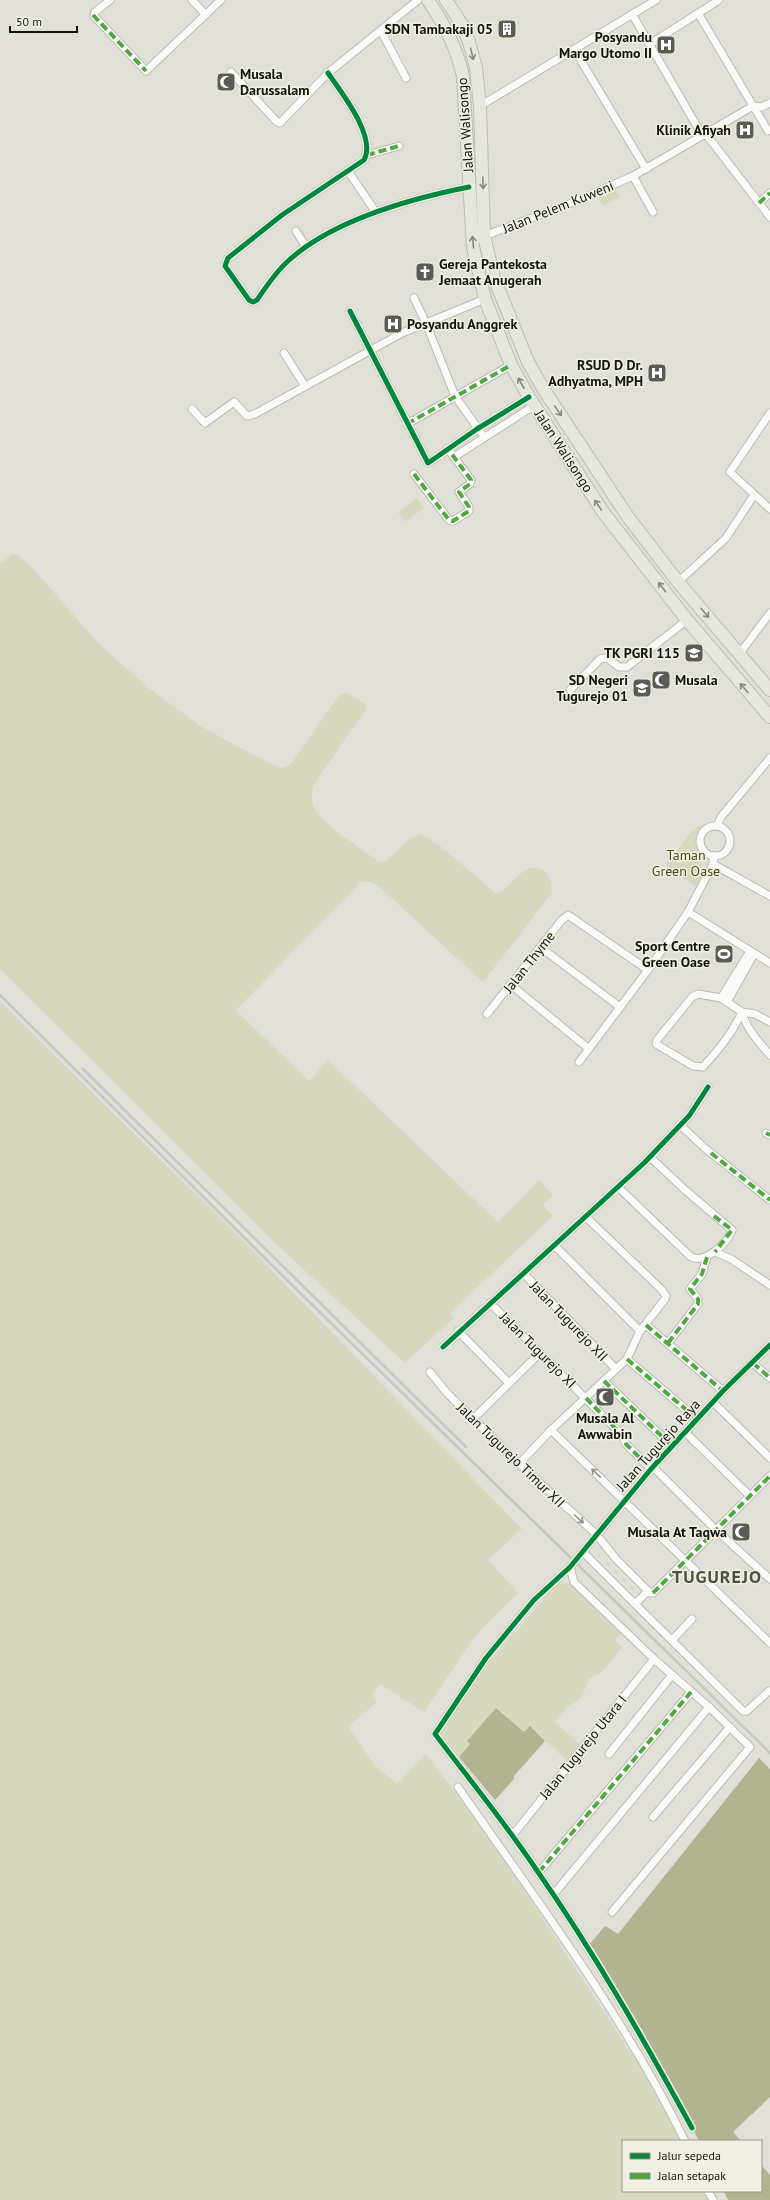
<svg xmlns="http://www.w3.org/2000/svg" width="770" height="2200" font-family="'PT Sans',sans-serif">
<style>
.green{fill:#d7d9bf}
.water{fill:#b1b391}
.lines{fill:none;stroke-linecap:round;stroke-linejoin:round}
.minor-casing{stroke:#babbb4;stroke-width:9}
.trunk-casing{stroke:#bcbcb7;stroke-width:14}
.minor{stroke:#fafaf9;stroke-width:7}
.trunk{stroke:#e6e6de;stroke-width:12}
.rail{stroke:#c6c6c4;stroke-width:2.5}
.quiet{stroke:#51a841;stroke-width:4;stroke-dasharray:8 4;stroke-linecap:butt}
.cycleway-casing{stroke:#f0f1e2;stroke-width:8}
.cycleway{stroke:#00873e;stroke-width:5}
.oneway{stroke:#878780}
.oneway2{stroke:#92928f}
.labels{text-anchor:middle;stroke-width:3;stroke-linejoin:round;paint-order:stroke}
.poi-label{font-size:14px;font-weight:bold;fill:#13130e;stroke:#f0f1e2;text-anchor:end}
.street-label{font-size:14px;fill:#13130e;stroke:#f0f1e2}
.park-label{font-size:14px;fill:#494a14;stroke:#f0f1e2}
.district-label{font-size:18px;font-weight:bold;letter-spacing:1px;fill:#4f5044;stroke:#f0f1e2}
</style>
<rect width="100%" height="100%" fill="#e0e0d8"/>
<!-- green -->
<g class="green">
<polygon points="616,189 620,197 603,206 599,198"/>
<polygon points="417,498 424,508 405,522 398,512"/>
<path d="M 12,554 L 19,556 L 31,566 L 98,643 L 150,689 L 202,727 L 273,765 L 283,768 L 291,764 L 340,694 L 347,693 L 365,704 L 366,709 L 313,786 C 312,793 311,800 314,807 C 322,824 362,849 378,861 L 386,861 L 409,839 L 421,834 L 439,845 L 497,894 C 511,888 524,860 541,869 C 551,874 551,883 552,893 L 483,982 L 377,885 L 367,881 L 361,882 L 236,1010 L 309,1081 L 328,1060 L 498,1222 L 539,1180 L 553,1195 L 543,1205 L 553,1216 L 450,1313 L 454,1318 L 405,1363 L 274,1242 L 0,969 L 0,564 Z"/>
<polygon points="702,824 696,842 703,874 696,886 667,869 667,863 693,830"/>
<polygon points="0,1002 235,1232 522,1529 488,1560 518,1593 475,1636 424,1712 380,1684 373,1695 377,1702 348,1727 375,1765 397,1784 426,1754 491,1840 666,2106 683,2141 623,2141 623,2191 707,2191 711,2200 0,2200"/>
<polygon points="563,1583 571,1584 621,1634 615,1640 622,1647 602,1672 589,1679 582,1697 568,1707 555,1722 581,1745 567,1761 530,1726 524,1732 496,1708 467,1741 470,1744 459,1757 441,1735 442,1731 490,1661 556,1585"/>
</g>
<!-- water -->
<g class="water">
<polygon points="496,1708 524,1732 530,1726 545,1741 514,1776 514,1779 495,1800 459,1757 470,1744 467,1741"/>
<polygon points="759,1758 770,1769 770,2097 733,2132 741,2141 699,2141 670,2086 588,1946 605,1926 618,1934"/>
<polygon points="761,2165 770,2175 770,2200 728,2200 724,2191 761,2191"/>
</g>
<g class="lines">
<!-- minor casing -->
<g class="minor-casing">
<g id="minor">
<polyline points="110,0 95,12 94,16 146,71 221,0"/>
<polyline points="192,0 206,15"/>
<polyline points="698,13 768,131"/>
<polyline points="632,14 702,135"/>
<polyline points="381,31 406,78"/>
<polyline points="650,44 719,0"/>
<polyline points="574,49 646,169"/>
<polyline points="231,72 276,121 280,123 328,73 418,0"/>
<path d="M 328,73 C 341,92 377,137 364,160 L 282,215 L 228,258 L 225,266 L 249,300 L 253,302 L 257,300 C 266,287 275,273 287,262 C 332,220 409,199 469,187"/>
<polyline points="480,106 656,0"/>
<polyline points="753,106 762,107 770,103"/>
<polyline points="705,133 770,217"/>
<polyline points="367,155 399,146"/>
<polyline points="348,171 375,211"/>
<polyline points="633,176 653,212"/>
<polyline points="759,203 770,193"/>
<polyline points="296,231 306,247"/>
<polyline points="484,236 567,205 633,176 753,106"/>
<polyline points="414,298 426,323 455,396 484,437"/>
<polyline points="350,311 428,463 477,429 529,397"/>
<polyline points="284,353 305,386"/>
<polyline points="192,409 205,423 234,402 247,416 255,414 402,333 485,299"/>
<polyline points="770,413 730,472 770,509"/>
<polyline points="407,424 511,365"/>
<polyline points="454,457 535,405"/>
<polyline points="414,474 449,520 453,521 469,511 469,507 459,492 470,484 471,480 448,449"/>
<polyline points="678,582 726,538 754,495"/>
<polyline points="740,653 770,613"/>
<polyline points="570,690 600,659 607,658 619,667 627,667 687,620"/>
<circle cx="715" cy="841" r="15"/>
<polyline points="717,826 721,817 770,758"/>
<polyline points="713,864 770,896"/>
<polyline points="688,912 770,963"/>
<polyline points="540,947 620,1007"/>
<polyline points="511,985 589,1049"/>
<polyline points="721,998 750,951"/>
<polyline points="727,1002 754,954"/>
<path d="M 742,1012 C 732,1034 719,1049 703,1067 L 693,1066 L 656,1044 L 657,1040 L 692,997 L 698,994 L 721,998 L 742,1012 L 755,1014 L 770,1022"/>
<path d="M 742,1012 C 746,1029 759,1042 770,1055"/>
<polyline points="487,1014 561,921 568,915 648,970"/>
<polyline points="579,1062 648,970 688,912 713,864 714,856"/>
<polyline points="680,1125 706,1149 770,1200"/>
<polyline points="766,1133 770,1135"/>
<path d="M 618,1187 L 691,1257 C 704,1264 729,1243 732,1230 L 684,1189 L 650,1157"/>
<polyline points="555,1246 640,1331"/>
<polyline points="715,1252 731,1259 770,1285"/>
<polyline points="523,1273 616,1369"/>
<polyline points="490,1303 622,1435 626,1444 651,1469"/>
<polyline points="646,1325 723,1391"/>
<polyline points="458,1331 509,1383"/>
<polyline points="668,1343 698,1304 698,1299 690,1289 702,1274 707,1257"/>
<polyline points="443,1347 644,1163 689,1116 708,1087"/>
<polyline points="627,1359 697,1419"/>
<polyline points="753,1363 770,1378"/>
<polyline points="430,1372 447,1393 519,1464 596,1534 616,1559 650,1593 653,1593 770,1476"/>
<polyline points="604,1381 672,1446"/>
<polyline points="713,1402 770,1458"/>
<polyline points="473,1419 540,1353"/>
<polyline points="551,1430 770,1643"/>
<polyline points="685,1432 750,1496"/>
<polyline points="519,1464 551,1430 627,1359 640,1331 665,1299 666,1296 662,1290 586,1217"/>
<polyline points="653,1467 716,1530 770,1579"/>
<polyline points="583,1552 635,1604 648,1591"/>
<polyline points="570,1567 574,1582 654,1659 709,1707 750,1747 612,1912"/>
<polyline points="635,1604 743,1711 747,1711 769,1691"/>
<polyline points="672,1640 692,1619"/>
<polyline points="609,1754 672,1675"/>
<path d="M 458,1787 C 536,1900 625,2017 685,2141"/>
<polyline points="653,1817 730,1727"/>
<polyline points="512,1836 654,1659"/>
<polyline points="539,1872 691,1692"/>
<polyline points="553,1895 709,1707"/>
<path d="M 692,2128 C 644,2040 595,1954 538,1872 C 506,1824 469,1779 435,1734 L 486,1658 L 534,1600 L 570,1567 L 651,1469 L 723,1391 L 770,1345"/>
<polyline points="708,2191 713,2200"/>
</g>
</g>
<!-- trunk casing -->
<g class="trunk-casing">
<g id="trunk">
<path d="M 428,0 C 445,26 456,46 463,76 L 473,247 L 485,299 L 511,365 L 529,397 L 603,512 L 687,620 L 770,717"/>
<polyline points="446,0 463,26 469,42 476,68 480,106 484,236 494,278 528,362 544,390 628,517 678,582 770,690"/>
</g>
</g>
<!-- minor -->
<use href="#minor" class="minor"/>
<!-- trunk -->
<use href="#trunk" class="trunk"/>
<!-- rail -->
<g class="rail">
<polyline points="0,995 288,1281 770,1753"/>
<polyline points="83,1069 466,1447"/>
</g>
<!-- quiet -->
<g class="quiet">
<polyline points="93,15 146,71"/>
<polyline points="367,155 399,146"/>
<polyline points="759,203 770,193"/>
<polyline points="407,424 511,365"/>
<polyline points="414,474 449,520 453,521 469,511 469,507 459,492 470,484 471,480 448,449"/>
<polyline points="766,1133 770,1135"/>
<polyline points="711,1153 770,1200"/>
<polyline points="714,1216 732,1230 715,1252"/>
<polyline points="646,1325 723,1391"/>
<polyline points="668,1343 698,1304 698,1299 690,1289 702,1274 707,1257"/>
<polyline points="627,1359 697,1419"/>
<polyline points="753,1363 770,1378"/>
<polyline points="604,1381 672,1446"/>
<polyline points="586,1398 622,1435 626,1444 651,1469"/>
<polyline points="653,1593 770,1476"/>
<polyline points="539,1872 691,1692"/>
</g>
<!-- cycleway casing -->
<g class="cycleway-casing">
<g id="cycleway">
<path d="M 328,73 C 341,92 377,137 364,160 L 282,215 L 228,258 L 225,266 L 249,300 L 253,302 L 257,300 C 266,287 275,273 287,262 C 332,220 409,199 469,187"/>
<polyline points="350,311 428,463 477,429 529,397"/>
<polyline points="443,1347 644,1163 689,1116 708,1087"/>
<path d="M 692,2128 C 644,2040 595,1954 538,1872 C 506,1824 469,1779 435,1734 L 486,1658 L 534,1600 L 570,1567 L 651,1469 L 723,1391 L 770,1345"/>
</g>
</g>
<!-- cycleway -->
<use href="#cycleway" class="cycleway"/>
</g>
<!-- one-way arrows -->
<defs><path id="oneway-shaft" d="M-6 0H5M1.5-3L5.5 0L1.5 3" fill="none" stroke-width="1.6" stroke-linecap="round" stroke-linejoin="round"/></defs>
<g class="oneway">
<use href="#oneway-shaft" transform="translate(472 54) rotate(76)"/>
<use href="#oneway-shaft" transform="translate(483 183) rotate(88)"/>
<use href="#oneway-shaft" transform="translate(473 242) rotate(-95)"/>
<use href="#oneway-shaft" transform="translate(521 383) rotate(-119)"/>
<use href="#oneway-shaft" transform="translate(558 411) rotate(56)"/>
<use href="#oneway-shaft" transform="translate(598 505) rotate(-123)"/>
<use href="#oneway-shaft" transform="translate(662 587) rotate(-127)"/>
<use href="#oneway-shaft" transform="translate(705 613) rotate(49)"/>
<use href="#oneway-shaft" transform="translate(744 688) rotate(-131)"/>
</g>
<g class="oneway2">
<use href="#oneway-shaft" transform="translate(596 1473) rotate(-136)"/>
<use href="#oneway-shaft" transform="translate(579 1519) rotate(42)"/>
</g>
<!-- icons -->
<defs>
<g id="building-square" transform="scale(1)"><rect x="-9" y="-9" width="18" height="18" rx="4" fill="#5b5b55" stroke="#f0f1e2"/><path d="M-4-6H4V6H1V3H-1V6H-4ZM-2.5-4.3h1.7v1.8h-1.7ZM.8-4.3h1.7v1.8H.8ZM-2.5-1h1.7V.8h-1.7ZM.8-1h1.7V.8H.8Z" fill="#fff"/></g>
<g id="hospital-square" transform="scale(1)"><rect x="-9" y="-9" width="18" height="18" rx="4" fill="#5b5b55" stroke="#f0f1e2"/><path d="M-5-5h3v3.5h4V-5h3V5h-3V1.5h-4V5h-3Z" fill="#fff"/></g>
<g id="mosque-square" transform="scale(1)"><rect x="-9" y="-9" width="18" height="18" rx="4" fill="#5b5b55" stroke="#f0f1e2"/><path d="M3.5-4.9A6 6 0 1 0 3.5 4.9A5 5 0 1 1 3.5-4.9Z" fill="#fff"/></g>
<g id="church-square" transform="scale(1)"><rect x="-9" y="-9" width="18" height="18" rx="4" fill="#5b5b55" stroke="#f0f1e2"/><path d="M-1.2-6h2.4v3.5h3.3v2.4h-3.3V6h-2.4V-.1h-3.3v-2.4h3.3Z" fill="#fff"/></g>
<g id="school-square" transform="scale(1)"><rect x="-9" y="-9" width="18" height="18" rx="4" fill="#5b5b55" stroke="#f0f1e2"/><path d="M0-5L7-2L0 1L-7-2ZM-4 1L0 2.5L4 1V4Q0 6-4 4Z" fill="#fff"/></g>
<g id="stadium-square" transform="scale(1)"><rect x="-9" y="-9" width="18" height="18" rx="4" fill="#5b5b55" stroke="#f0f1e2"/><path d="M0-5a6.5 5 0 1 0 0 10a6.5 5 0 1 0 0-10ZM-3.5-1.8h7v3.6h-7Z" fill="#fff"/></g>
</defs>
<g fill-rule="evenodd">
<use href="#building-square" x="507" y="29"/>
<use href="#hospital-square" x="666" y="45"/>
<use href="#mosque-square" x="226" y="82"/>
<use href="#hospital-square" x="745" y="130"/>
<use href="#church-square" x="425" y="272"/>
<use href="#hospital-square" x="393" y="324"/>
<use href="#hospital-square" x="657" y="373"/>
<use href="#school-square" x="694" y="653"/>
<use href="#mosque-square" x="661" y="680"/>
<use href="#school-square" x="642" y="688"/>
<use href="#stadium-square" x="724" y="954"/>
<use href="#mosque-square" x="605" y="1397"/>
<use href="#mosque-square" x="741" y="1532"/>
</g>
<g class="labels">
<!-- poi labels -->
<g class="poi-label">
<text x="493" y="34">SDN Tambakaji 05</text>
<text x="652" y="42">Posyandu<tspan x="652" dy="16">Margo Utomo II</tspan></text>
<text x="240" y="79" text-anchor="start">Musala<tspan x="240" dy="16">Darussalam</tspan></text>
<text x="731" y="135">Klinik Afiyah</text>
<text x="439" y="269" text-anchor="start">Gereja Pantekosta<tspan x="439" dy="16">Jemaat Anugerah</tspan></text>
<text x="407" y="329" text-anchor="start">Posyandu Anggrek</text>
<text x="643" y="370">RSUD D Dr.<tspan x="643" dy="16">Adhyatma, MPH</tspan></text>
<text x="680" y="658">TK PGRI 115</text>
<text x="628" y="685">SD Negeri<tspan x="628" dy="16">Tugurejo 01</tspan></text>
<text x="675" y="685" text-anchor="start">Musala</text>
<text x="710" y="951">Sport Centre<tspan x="710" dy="16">Green Oase</tspan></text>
<text x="605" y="1423" text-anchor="middle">Musala Al<tspan x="605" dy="16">Awwabin</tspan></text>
<text x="727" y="1537">Musala At Taqwa</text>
</g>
<!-- street labels -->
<g class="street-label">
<text transform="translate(465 125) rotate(-94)" y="5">Jalan Walisongo</text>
<text transform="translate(558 207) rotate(-22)" y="5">Jalan Pelem Kuweni</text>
<text transform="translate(564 451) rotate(57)" y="5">Jalan Walisongo</text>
<text transform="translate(529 962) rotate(-52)" y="5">Jalan Thyme</text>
<text transform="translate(569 1321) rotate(46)" y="5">Jalan Tugurejo XII</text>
<text transform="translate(538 1350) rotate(45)" y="5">Jalan Tugurejo XI</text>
<text transform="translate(658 1445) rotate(-48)" y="5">Jalan Tugurejo Raya</text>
<text transform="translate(511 1455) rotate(44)" y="5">Jalan Tugurejo Timur XII</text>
<text transform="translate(583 1747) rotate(-51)" y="5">Jalan Tugurejo Utara I</text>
</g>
<!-- park labels -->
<g class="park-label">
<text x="686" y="860">Taman<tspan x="686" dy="16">Green Oase</tspan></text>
</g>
<!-- district labels -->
<g class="district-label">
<text x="717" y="1583">TUGUREJO</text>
</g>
</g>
<!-- legend -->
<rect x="622" y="2140" width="140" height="52" fill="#f0f1e2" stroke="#98988d"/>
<rect x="630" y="2153" width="20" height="6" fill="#00873e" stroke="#98988d"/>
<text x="658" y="2160" font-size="12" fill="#13130e">Jalur sepeda</text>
<rect x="630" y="2173" width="20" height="6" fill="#51a841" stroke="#98988d"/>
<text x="658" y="2180" font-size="12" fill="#13130e">Jalan setapak</text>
<!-- scale -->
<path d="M10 26v6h67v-6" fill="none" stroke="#13130e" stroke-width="2"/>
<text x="16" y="26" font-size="12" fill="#13130e" stroke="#f0f1e2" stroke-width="3" paint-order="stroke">50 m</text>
</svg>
